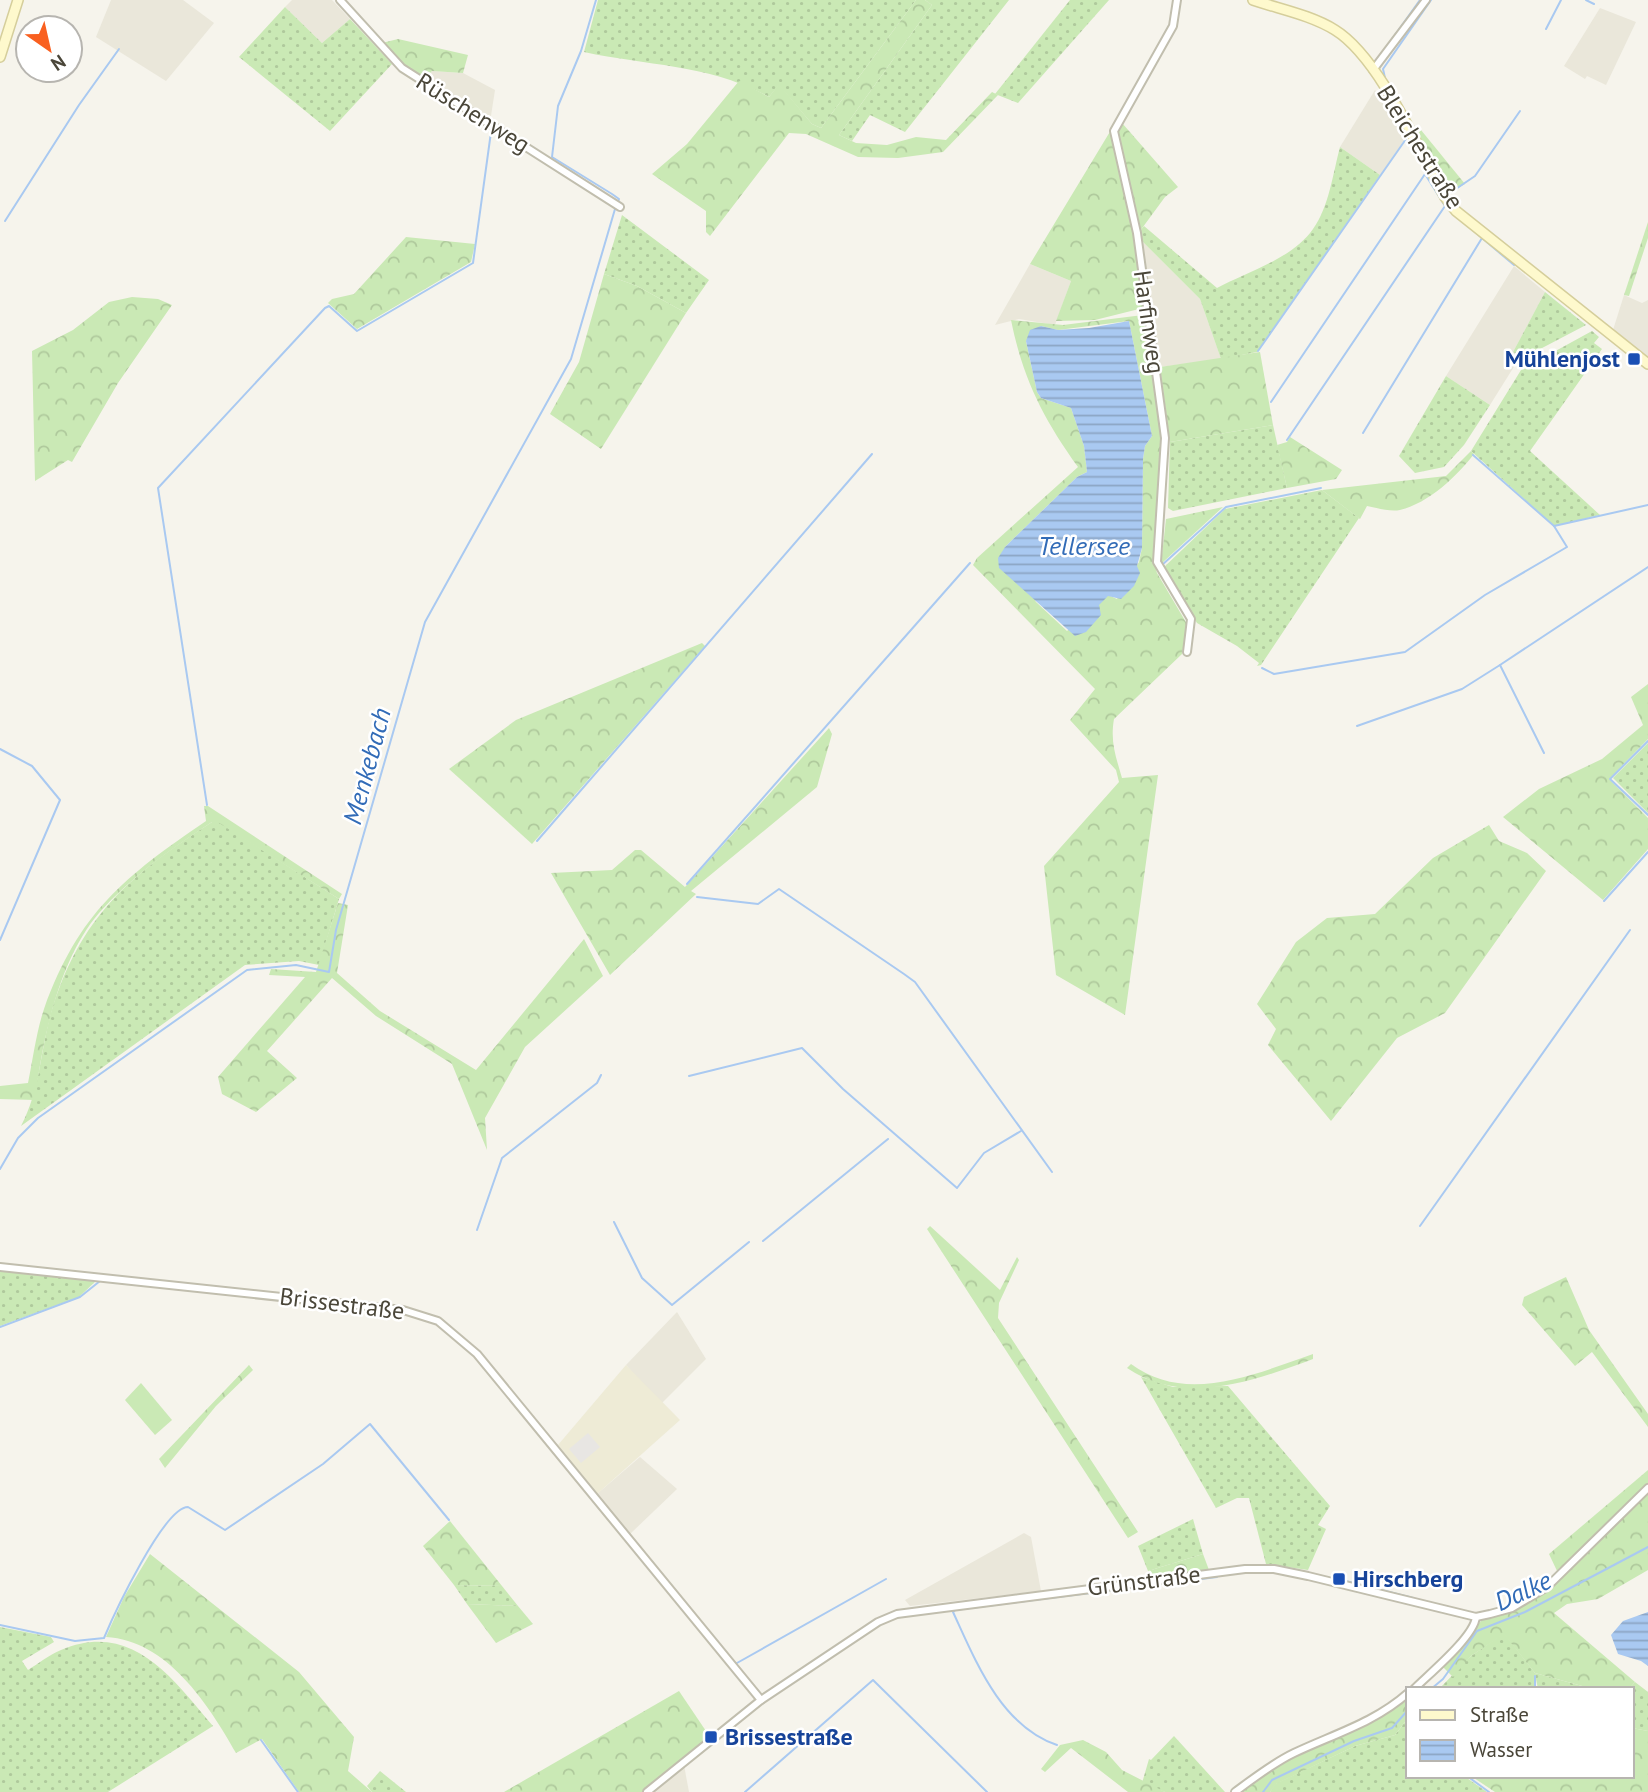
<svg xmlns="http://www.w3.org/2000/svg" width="1648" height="1792" font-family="'PT Sans',sans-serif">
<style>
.residential{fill:#eae7da}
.education{fill:#eeebd6}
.grass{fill:url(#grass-dots)}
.forest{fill:url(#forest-crowns);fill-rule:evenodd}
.park{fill:#cae9b5}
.parking{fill:#e8e6e3}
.water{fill:url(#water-rules)}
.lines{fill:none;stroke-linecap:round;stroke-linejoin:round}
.stream{stroke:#a9c9f1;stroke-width:2}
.street-casing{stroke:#c1beae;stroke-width:10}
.secondary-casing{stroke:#d5ce9b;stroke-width:12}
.street{stroke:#fff;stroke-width:6}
.secondary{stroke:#fef9cd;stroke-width:9}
.transit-dot{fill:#1a4fb4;stroke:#fff;stroke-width:2.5}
.labels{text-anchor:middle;stroke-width:5;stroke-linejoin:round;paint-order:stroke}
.street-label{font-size:24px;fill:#4a4639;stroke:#fff}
.transit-label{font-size:24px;font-weight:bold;fill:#164399;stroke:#fff;text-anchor:start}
.water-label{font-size:26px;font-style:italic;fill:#316bb7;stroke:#fff}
</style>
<defs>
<pattern id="grass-dots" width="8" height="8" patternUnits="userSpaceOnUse" patternTransform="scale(1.75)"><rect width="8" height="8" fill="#cae9b5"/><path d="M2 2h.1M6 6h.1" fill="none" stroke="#afc99c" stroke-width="1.8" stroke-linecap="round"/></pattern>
<pattern id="forest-crowns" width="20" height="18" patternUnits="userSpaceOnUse" patternTransform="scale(1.75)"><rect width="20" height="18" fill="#cae9b5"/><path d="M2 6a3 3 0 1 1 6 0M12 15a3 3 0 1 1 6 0" fill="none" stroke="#afc99c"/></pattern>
<pattern id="water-rules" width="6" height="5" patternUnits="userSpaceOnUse" patternTransform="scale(1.75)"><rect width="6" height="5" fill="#a9c9f1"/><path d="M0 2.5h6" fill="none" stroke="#8ca5c4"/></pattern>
</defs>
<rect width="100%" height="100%" fill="#f6f4ec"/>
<!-- residential -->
<g class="residential">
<polygon points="111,0 183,0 214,23 166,81 96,37"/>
<polygon points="292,0 332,0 350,19 322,43 285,7"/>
<polygon points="1600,8 1636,22 1606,85 1587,76 1585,79 1564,66"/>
<polygon points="432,71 463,73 495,90 490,122 423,80"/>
<polygon points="1375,90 1405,139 1380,175 1340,147"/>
<polygon points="1141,240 1200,299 1221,359 1160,367"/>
<polygon points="1030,264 1071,281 1055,325 1019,319 995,325"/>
<polygon points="1514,266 1545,292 1513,352 1523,358 1515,365 1490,405 1446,376"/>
<polygon points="1624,295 1642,303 1648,300 1648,357 1613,330"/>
<polygon points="677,1312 706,1359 661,1404 626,1365"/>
<polygon points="640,1457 677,1489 630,1534 597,1494"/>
<polygon points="1024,1533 1031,1537 1041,1591 910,1606 905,1600"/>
<polygon points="684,1765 689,1792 652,1792"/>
</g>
<!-- education -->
<polygon class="education" points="626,1365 680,1420 597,1494 558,1445"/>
<!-- grass -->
<g class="grass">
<path d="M 598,0 L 916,0 L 821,128 L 812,124 L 779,85 L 769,97 C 709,64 648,66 584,52 Z"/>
<polygon points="925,0 1009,0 905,132 870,115 852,141 839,135 932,5"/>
<polygon points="1070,0 1109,0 1018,103 995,94"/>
<polygon points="285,7 322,43 350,19 392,64 330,131 239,57"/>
<path d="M 1340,147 L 1380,175 L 1257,352 L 1221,359 L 1200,299 L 1141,240 L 1140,231 L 1144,226 L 1217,288 C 1248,272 1293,258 1313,229 C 1329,207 1333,173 1340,147 Z"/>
<polygon points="622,215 709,280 686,313 637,286 604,274"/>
<polygon points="1545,292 1586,325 1523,358 1513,352"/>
<polygon points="1592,331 1599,337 1594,343 1602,349 1530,451 1600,515 1554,526 1471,451 1521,370"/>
<polygon points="1446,376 1490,405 1464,445 1444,467 1415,473 1399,456"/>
<polygon points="1273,425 1287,488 1173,511 1168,508 1170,442"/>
<polygon points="1322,490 1359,518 1261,665 1257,666 1259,663 1237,646 1197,623 1162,569 1225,509"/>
<polygon points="1648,743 1648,813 1613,778"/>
<path d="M 212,822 L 219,822 L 339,899 L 319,965 L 299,961 L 245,965 L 21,1126 C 40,1090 40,1053 51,1013 C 80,916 130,875 212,822 Z"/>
<polygon points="0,1270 97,1280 79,1297 0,1326"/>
<polygon points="1141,1377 1173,1387 1228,1386 1330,1506 1318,1525 1326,1529 1308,1570 1266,1564 1249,1498 1237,1498 1216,1508"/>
<polygon points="1193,1519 1203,1554 1148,1571 1138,1546"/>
<polygon points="454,1585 502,1586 518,1606 467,1604"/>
<path d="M 0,1627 L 51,1637 L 54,1642 L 22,1661 L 28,1670 C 39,1663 49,1655 61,1650 C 132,1620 172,1678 213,1726 L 108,1792 L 0,1792 Z"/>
<polygon points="1504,1633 1535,1673 1593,1689 1538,1689 1535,1674 1534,1689 1439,1689 1471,1656"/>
<polygon points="1635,1682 1648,1692 1648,1731 1632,1728 1632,1689 1629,1689"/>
<polygon points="1408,1718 1408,1776 1464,1776 1487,1792 1270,1792 1275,1784 1355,1746 1395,1735"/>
<polygon points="1174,1736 1225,1792 1165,1792 1142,1783 1149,1759 1151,1760"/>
<polygon points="380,1771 406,1792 372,1792 367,1786"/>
</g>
<!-- forest -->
<g class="forest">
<polygon points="916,0 925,0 932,5 839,135 856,143 887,145 916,137 946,140 992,92 998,95 943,152 898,158 858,157 806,134 789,133 710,236 706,232 706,211 652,174 687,144 739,81 769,97 779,84 812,124 821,128"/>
<polygon points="398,39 468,55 463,73 432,71 423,80 402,66 382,43"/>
<polygon points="1122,123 1178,187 1165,197 1140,231 1117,132"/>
<polygon points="1111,130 1133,233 1143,308 1095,320 1056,321 1071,281 1030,264"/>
<polygon points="1421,130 1465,184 1450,192 1416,134"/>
<polygon points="1648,222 1648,238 1629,296 1624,295"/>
<polygon points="406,237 475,244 471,262 357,329 328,303 332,299 354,294"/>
<polygon points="604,274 637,286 686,313 601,449 550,414 579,362"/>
<polygon points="132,297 158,299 172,305 118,383 72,462 68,460 35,481 32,351 73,330 109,302"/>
<path d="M 1143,315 L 1162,443 L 1154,562 L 1157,573 L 1187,624 L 1182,654 L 1114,719 C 1110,742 1116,757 1122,778 L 1158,775 L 1125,1015 L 1056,975 L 1044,866 L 1119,782 L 1116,770 L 1070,720 L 1095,689 L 973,565 L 977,558 L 1078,467 C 1043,418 1023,379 1011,320 L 1063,325 ZM 1129,321 L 1152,436 L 1145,446 L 1143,459 L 1142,548 L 1139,562 L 1117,599 L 1108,595 L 1067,631 L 1036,602 L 1005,547 L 1077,477 L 1087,472 L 1084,446 L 1071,408 L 1041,398 L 1037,392 L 1026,341 L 1041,326 L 1058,330 Z"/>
<polygon points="1260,352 1273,425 1170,442 1160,367"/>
<polygon points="1290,437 1342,470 1336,479 1287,488 1277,445 1287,442"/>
<path d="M 1471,451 L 1474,454 C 1457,476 1429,503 1400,510 C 1390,512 1377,508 1367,506 L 1360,519 L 1322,490 L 1446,476 Z"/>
<polygon points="1223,507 1161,564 1166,519"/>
<polygon points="702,643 705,646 532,844 449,769 516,720"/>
<polygon points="1648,684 1648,739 1609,779 1648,818 1648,849 1603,900 1503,817 1539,789 1602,759 1643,725 1631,697"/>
<polygon points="829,728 832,734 817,787 691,891 696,894 610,975 551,873 612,870 635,850 641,850 685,887"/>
<path d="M 204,806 L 208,806 L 342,894 L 339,899 L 219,823 L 212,822 C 172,848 131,877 99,913 C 59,959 42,1041 35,1100 L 0,1099 L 0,1086 L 28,1083 C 33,1059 36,1033 44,1009 C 79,912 124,877 206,821 Z"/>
<polygon points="1489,825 1499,841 1527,853 1546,871 1445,1013 1397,1038 1331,1121 1268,1045 1276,1029 1257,1004 1296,942 1327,918 1375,914 1433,858"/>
<polygon points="338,903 348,905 337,973 380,1011 476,1070 584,939 603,976 525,1047 485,1118 487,1150 452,1064 376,1016 332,978 267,1051 297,1078 256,1112 222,1094 218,1077 305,977 269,975 271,969 316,972"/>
<polygon points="930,1226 1000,1290 1017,1257 1019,1260 999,1303 998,1318 1138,1532 1128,1538 927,1229"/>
<polygon points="1566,1277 1589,1330 1648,1414 1648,1427 1592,1352 1575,1366 1522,1305 1524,1297"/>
<path d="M 1313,1354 L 1313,1359 C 1254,1381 1184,1407 1127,1368 L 1131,1364 C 1186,1405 1255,1374 1313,1354 Z"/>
<polygon points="249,1365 253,1370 216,1406 165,1468 159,1459"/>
<polygon points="1648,1470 1648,1484 1558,1573 1549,1554"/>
<polygon points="1648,1494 1648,1570 1598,1599 1567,1604 1554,1613 1635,1682 1629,1689 1593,1689 1535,1673 1504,1634 1471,1656 1453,1677 1442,1666 1482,1620 1512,1612 1546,1592"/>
<polygon points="450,1521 502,1586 454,1585 423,1546"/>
<path d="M 150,1554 L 299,1672 L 354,1737 L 348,1771 L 372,1792 L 299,1792 L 262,1739 L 236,1753 C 209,1705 167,1640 106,1637 L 124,1597 Z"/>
<polygon points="1203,1554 1209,1570 1151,1577 1148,1571"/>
<polygon points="467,1604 518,1606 533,1624 496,1643"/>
<polygon points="679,1691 710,1737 642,1792 504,1792"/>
<path d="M 1406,1699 L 1408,1718 L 1395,1735 L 1355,1746 L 1276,1784 L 1270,1792 L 1240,1792 C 1258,1780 1275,1764 1294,1755 C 1333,1736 1373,1728 1406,1699 Z"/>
<polygon points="1632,1728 1648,1731 1648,1792 1495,1792 1471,1776 1632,1776"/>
<polygon points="1083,1740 1106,1752 1122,1770 1165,1792 1128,1792 1071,1748 1045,1772 1041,1769 1060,1745"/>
</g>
<!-- park -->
<polygon class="park" points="141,1383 172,1420 155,1435 125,1400"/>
<!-- parking -->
<polygon class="parking" points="588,1433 600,1447 581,1463 569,1449"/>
<!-- water -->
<g class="water">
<polygon points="1129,321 1152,436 1145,446 1143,459 1142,548 1137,566 1140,573 1134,586 1121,599 1108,596 1099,605 1101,615 1086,632 1075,636 999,568 998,558 1005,547 1077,477 1087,472 1084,446 1071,408 1041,398 1037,392 1026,341 1030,330 1041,326 1058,330 1089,328"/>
<polygon points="1648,1612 1648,1666 1641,1661 1618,1654 1611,1635 1623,1621"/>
</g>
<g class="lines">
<!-- stream -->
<g class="stream">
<polyline points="596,0 581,51 558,106 552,157 612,194 619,199 618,202"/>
<polyline points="1586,0 1594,4"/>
<polyline points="1546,29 1561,0"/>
<polyline points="1390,42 1420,0"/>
<polyline points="1385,78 1383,69 1431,0"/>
<polyline points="1450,193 1475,176 1520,111"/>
<polyline points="5,221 79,105 119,49"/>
<polyline points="1258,351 1406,139 1381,95"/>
<polyline points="1271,402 1425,174 1445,206 1482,238"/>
<polyline points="1363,433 1482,238 1514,265"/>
<polyline points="1287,440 1445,206"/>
<polyline points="1473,455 1554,526"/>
<polyline points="1162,565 1226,507 1321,488"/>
<polyline points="1500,665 1648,567"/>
<polyline points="1262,668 1274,674 1405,652 1485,595 1567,547 1554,526 1648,505"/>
<polyline points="1357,726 1462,689 1500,665 1544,753"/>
<polyline points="1648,741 1610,779 1648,815"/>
<polyline points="0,749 32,766 60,800 0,940"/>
<polyline points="207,805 158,488 325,308 329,306 357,331 473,263 491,132"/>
<polyline points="537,841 872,454"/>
<polyline points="687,884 970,563"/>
<polyline points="697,897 758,904 779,889 904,974 915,982 1052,1172"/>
<polyline points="1604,901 1648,852"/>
<polyline points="689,1076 802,1048 843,1089 957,1188 984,1153 1021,1131"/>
<polyline points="0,1169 18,1138 38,1118 247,970 296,965 329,972 336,930 425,622 571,359 615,209"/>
<polyline points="614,1222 642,1278 672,1305 749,1242"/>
<polyline points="1420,1226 1630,930"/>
<polyline points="477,1230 502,1158 597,1083 601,1075"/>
<polyline points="763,1241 888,1139"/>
<polyline points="0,1327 80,1297 100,1281"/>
<polyline points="1342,1580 1413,1598"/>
<path d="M 0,1625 L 75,1641 L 104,1638 C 114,1614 164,1507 188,1507 L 225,1530 L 323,1464 L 370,1424 L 449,1520"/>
<polyline points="737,1663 886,1579"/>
<polyline points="1535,1676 1535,1689"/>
<polyline points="1431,1689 1443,1679 1477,1631 1525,1612 1648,1547"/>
<polyline points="261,1740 298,1792"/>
<path d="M 1057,1745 C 1001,1726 976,1662 953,1612 L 955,1610 L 1217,1577"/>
<polyline points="1467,1776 1489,1792"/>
<polyline points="745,1792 873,1680 987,1792"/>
<polyline points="1263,1792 1272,1780 1354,1741 1392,1728 1408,1710"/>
</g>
<!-- street casing -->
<g class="street-casing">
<g id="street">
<polyline points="340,0 402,68 620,207"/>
<polyline points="1177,0 1173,26 1114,131 1137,233 1165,438 1157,562 1191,619 1187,652"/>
<polyline points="1373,70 1426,0"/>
<polyline points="0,1267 403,1310 438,1321 477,1354 761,1700"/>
<path d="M 1414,1689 C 1429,1674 1474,1637 1476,1617"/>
<polyline points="647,1792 761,1700 878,1622 897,1614 1245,1569 1274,1569 1308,1576 1476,1617 1490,1614 1512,1608 1547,1587 1648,1488"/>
<path d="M 1235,1792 C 1254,1778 1273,1763 1294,1753 C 1334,1734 1374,1723 1408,1693"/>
</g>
</g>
<!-- secondary casing -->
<g class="secondary-casing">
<g id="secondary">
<path d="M 1253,0 C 1279,9 1311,15 1335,30 C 1379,57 1419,150 1445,197 L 1456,211 L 1648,364"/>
<polyline points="0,57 18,0"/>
</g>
</g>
<!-- street -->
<use href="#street" class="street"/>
<!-- secondary -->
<use href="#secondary" class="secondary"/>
</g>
<!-- markers -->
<g class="transit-dot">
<rect x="1627" y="352" width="14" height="14" rx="3.5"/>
<rect x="1332" y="1572" width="14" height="14" rx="3.5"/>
<rect x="704" y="1730" width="14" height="14" rx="3.5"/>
</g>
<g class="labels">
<!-- street labels -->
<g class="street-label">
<text transform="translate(473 113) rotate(32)" y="8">Rüschenweg</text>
<text transform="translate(1420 147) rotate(58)" y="8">Bleichestraße</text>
<text transform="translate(1149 322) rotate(82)" y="8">Harfinweg</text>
<text transform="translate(342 1304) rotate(7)" y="8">Brissestraße</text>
<text transform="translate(1144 1581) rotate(-7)" y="8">Grünstraße</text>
</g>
<!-- transit labels -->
<g class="transit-label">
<text x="1620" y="367" text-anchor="end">Mühlenjost</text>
<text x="1353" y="1587">Hirschberg</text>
<text x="725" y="1745">Brissestraße</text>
</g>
<!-- water labels -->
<g class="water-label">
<text x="1084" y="555">Tellersee</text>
<text transform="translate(367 766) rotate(-75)" y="9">Menkebach</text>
<text transform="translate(1523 1591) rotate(-25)" y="9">Dalke</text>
</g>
</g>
<!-- legend -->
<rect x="1406" y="1687" width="228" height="91" fill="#ffffff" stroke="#b7b5b0" stroke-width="2"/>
<rect x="1420" y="1710" width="35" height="10" fill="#fef9cd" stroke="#b7b5b0" stroke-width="2"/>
<text x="1470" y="1722" font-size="21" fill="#4a4639">Straße</text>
<rect x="1420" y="1740" width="35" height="21" fill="url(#water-rules)" stroke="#b7b5b0" stroke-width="2"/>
<text x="1470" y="1757" font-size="21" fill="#4a4639">Wasser</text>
<!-- north arrow -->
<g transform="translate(49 49) rotate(146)"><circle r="33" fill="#ffffff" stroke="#b7b5b0" stroke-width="2"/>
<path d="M0-5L12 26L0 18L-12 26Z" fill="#f96020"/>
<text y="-10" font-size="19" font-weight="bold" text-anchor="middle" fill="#4a4639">N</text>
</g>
</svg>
